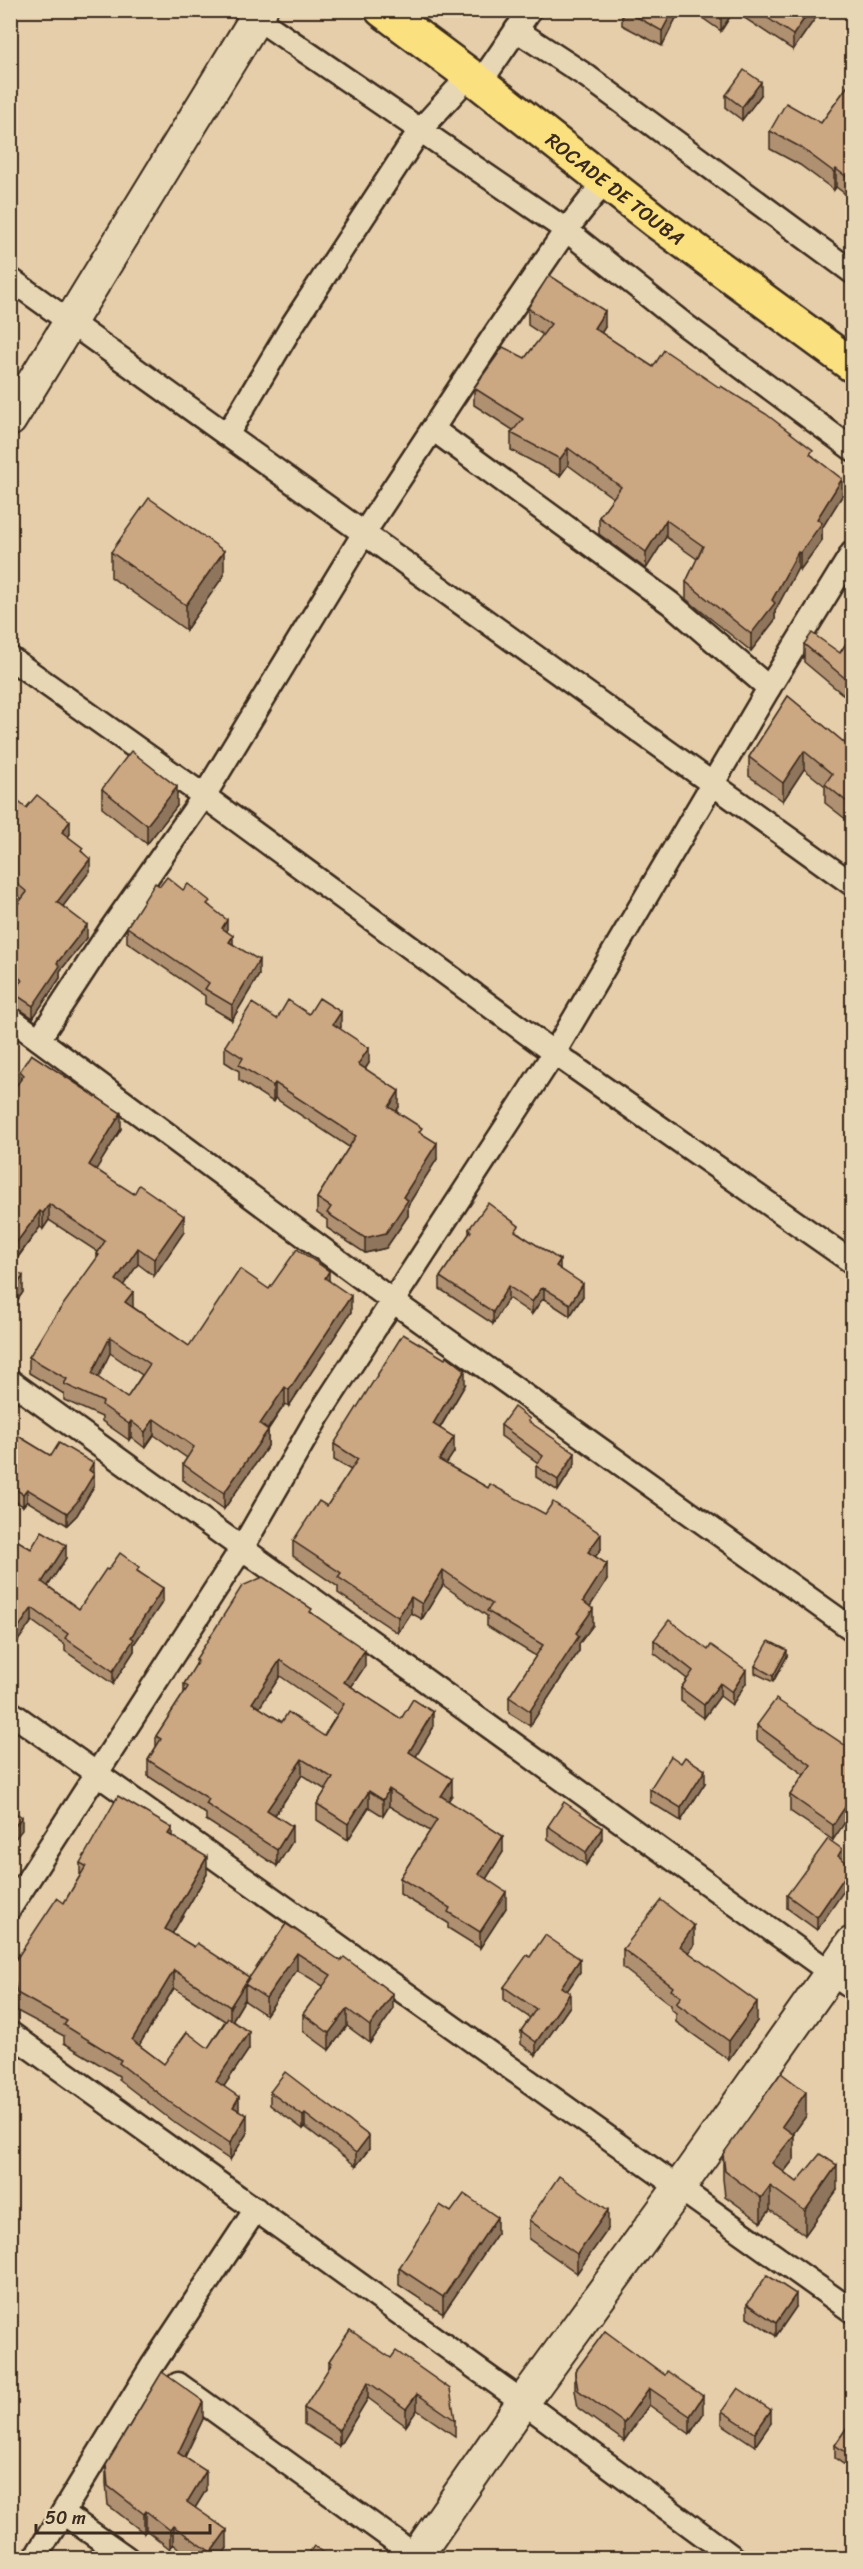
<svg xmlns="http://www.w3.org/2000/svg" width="863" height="2569" font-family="Sriracha,sans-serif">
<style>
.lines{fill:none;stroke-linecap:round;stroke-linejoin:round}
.street-casing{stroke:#3b2a1e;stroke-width:27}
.secondary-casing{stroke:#3b2a1e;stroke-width:36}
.primary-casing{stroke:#3b2a1e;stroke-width:38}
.street{stroke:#e8d7b4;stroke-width:22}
.secondary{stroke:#e8d7b4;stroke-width:32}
.primary{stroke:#fbe080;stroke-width:33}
.wall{fill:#af9070;stroke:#3b2a1e;stroke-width:1.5;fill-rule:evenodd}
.shaded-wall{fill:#8e755b;stroke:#3b2a1e;stroke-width:1.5}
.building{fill:#cba782;stroke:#3b2a1e;stroke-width:1.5;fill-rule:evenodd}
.labels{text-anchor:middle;stroke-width:4.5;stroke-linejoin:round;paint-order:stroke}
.street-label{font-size:20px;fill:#3b2a1e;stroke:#e8d7b4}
</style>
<rect width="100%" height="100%" fill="#e5cea9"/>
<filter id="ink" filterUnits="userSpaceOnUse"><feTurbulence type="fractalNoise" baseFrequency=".0167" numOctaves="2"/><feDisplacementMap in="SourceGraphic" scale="12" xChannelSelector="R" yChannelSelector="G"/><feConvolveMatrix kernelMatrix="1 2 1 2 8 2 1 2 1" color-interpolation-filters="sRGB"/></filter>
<g filter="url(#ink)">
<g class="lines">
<!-- street casing -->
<g class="street-casing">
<g id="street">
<polyline points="245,10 566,230 685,325 852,449"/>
<polyline points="516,30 588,77 852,272"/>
<polyline points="480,83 530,10"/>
<polyline points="10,279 852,884"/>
<polyline points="434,430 670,603 769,688"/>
<polyline points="227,435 293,324 420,130 469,76"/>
<polyline points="10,658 204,796 554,1053 852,1262"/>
<polyline points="10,1018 394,1302 852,1629"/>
<polyline points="39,1039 111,929 204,796 364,533 497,331 566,230 605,181"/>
<polyline points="10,1381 852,1988"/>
<polyline points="10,1712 852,2311"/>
<polyline points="10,1908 242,1548 318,1416 554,1053 769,688 852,553"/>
<polyline points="10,2033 523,2402 734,2558"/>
<polyline points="178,2384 416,2556"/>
<polyline points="63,2513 127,2558"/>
<polyline points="35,2558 152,2366 256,2209"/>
</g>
</g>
<!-- secondary casing -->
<g class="secondary-casing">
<g id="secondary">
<polyline points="10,420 261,10"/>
<polyline points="415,2558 523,2402 679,2188 852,1943"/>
</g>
</g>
<!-- primary casing -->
<g class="primary-casing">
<g id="primary">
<path id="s1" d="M 382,10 L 480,83 L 657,222 L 852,365"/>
</g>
</g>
<!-- street -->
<use href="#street" class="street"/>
<!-- secondary -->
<use href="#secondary" class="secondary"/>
<!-- primary -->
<use href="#primary" class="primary"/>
</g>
<!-- wall -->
<g class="wall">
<polygon points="622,10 680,10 662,46 622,25"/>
<polygon points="691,10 821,10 793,50 734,11 721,31"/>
<polygon points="852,80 852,199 836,187 834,190 800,165 770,149 770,131 821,123"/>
<polygon points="726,95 761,95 742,120 726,108"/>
<polygon points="528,308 605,327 601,333 653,367 813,456 842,496 822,528 822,540 800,570 798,568 775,611 775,620 751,651 686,599 686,582 697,559 666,537 646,569 599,534 599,517 613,498 568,465 560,476 511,450 511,433 513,430 474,405 474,388 525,358 543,335 528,325"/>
<polygon points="111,552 224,575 186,630 111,577"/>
<polygon points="852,634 846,697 804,662 804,644 840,653"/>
<polygon points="788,696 852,749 852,824 825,803 825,786 804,769 783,801 749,776 749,757"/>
<polygon points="102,789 177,806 147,844 102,808"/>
<polygon points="10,803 26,808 70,834 68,837 83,853 90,871 63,906 87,938 60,971 60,978 33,1018 13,1005 13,993 17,988 10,983 10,914 22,899 10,891"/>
<polygon points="160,886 183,890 210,906 227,932 233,944 259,975 232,1020 205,1004 205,996 127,942 127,927"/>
<polygon points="309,1014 341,1027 340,1029 369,1063 365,1069 399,1107 396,1111 422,1134 437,1159 408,1205 408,1216 386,1248 365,1253 327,1228 327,1220 317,1213 317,1198 349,1147 275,1098 273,1102 239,1080 239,1071 225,1062 225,1046 277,1019"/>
<polygon points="10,1028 18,1040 15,1044 10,1041"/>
<path d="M 20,1071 L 121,1129 L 96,1169 L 184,1232 L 154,1276 L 138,1264 L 123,1285 L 133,1307 L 189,1346 L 269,1289 L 329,1280 L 351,1312 L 289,1406 L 285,1404 L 268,1430 L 268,1446 L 224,1509 L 183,1480 L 183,1464 L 187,1458 L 154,1435 L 145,1448 L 131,1437 L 129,1440 L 102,1421 L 102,1417 L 64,1400 L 64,1394 L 29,1373 L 29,1357 L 97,1259 L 97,1254 L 98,1252 L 49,1220 L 43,1229 L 40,1227 L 11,1267 L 23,1292 L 10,1311 L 10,1094 L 20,1082 ZM 110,1353 L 142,1375 L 127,1398 L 98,1378 Z"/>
<polygon points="469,1229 519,1233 560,1269 583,1296 570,1316 544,1299 541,1301 532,1314 508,1298 493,1324 440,1289 440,1277 469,1234"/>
<polygon points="465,1385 440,1428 454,1452 446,1464 488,1488 601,1549 595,1557 607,1580 590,1606 593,1625 579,1644 579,1651 530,1726 509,1713 509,1697 536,1656 487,1626 487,1616 443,1585 422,1619 411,1613 398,1633 338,1593 338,1587 293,1556 293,1541 327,1506 351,1470 334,1460 334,1444"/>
<polygon points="530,1423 575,1464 558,1491 536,1477 536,1466 538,1463 501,1436 501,1425"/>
<polygon points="10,1431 51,1456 93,1473 94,1486 77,1515 67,1525 27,1501 23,1506 10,1498"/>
<polygon points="10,1536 31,1549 66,1558 48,1586 79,1609 108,1570 139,1572 163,1601 134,1644 134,1651 113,1684 65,1651 65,1645 32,1621 10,1652 10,1587 12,1586 10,1585"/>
<path d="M 312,1613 L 365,1666 L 351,1687 L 401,1719 L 433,1728 L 416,1756 L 452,1795 L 448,1801 L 503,1852 L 486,1879 L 506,1908 L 480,1948 L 448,1928 L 448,1923 L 400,1894 L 400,1878 L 430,1831 L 389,1806 L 383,1816 L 369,1807 L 348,1840 L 317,1820 L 317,1804 L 326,1790 L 302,1775 L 275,1815 L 292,1842 L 277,1866 L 206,1820 L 206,1814 L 148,1776 L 148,1760 L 156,1747 L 156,1736 L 184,1693 L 184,1684 L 196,1665 L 196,1659 ZM 280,1676 L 337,1715 L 324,1736 L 282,1722 L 259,1708 Z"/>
<polygon points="654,1640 708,1650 746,1683 732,1705 720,1696 704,1718 681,1701 681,1688 687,1679 654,1653"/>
<polygon points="787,1656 773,1682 755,1673 755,1666"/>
<polygon points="757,1725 852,1750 833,1840 790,1811 790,1795 804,1775 757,1740"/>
<polygon points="705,1783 681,1821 650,1802 650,1789"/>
<polygon points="548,1826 602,1841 586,1865 548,1839"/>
<path d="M 172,1836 L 207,1874 L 172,1934 L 249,1979 L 286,1924 L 393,2010 L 370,2043 L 347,2026 L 329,2050 L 303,2031 L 303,2014 L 323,1986 L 297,1970 L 266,2015 L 245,2001 L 245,1999 L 232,2021 L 249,2049 L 224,2086 L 239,2111 L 247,2133 L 230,2160 L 171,2120 L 119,2080 L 119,2076 L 64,2043 L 64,2036 L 17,2011 L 11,1984 L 11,1967 L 64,1903 L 80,1876 L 80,1863 ZM 174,1988 L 225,2021 L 208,2048 L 164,2064 L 139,2045 Z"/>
<polygon points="842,1859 817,1930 787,1908 787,1895"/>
<polygon points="694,1945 689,1953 757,2021 729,2060 676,2022 676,2013 671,2009 671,2005 623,1968 623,1949"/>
<polygon points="530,1957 580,1972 567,1991 570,2006 536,2055 521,2044 521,2031 530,2018 504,2000 504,1987"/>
<polygon points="270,2092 369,2149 356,2166 305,2127 303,2129 270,2105"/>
<polygon points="806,2116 793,2134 794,2159 784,2172 797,2182 837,2190 805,2235 770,2210 761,2222 725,2196 723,2179 723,2154"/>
<polygon points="451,2212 497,2234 443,2314 399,2285 399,2268"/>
<polygon points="529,2220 608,2229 577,2273 529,2239"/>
<polygon points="747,2304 796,2307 776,2336 747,2317"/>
<polygon points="350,2330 455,2420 455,2436 417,2410 406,2426 368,2398 339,2446 304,2424 304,2408 329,2369 329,2361"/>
<polygon points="605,2331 703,2414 690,2434 649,2405 624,2441 578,2408 575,2390 575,2372"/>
<polygon points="722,2411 771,2423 755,2446 722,2424"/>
<polygon points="203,2419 185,2457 206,2490 195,2508 227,2548 220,2559 194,2559 173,2544 170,2549 146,2530 144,2533 108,2505 106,2483 106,2465"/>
<polygon points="852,2420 852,2470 835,2458 835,2445"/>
</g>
<!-- shaded-wall -->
<g class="shaded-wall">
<polygon points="673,10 680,10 662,46 662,31"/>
<polygon points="725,10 734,10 721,31 721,16"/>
<polygon points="810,10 821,10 793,50 793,35"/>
<polygon points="761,82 761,95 742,120 742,107"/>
<polygon points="836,169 836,187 834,190 834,172"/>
<polygon points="605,311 605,327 594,345 594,328"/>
<polygon points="568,448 568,465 560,476 560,459"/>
<polygon points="842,479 842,496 822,528 822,540 800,570 800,553 817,519"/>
<polygon points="666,520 666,537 646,569 646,552"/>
<polygon points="224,551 224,575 186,630 186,605"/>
<polygon points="798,552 798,568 775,611 775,620 751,651 751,634 772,600"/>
<polygon points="852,671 852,689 846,697 846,679"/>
<polygon points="804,751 804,769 783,801 783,783"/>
<polygon points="177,787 177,806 147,844 147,825"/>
<polygon points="70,821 70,834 62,844 62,832"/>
<polygon points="90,859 90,871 57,914 57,902"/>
<polygon points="227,920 227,936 222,928"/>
<polygon points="87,925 87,938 60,971 60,978 33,1018 33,1006 57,963"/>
<polygon points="233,936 233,951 229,942"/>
<polygon points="259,960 259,975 232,1020 232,1005"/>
<polygon points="341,1012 341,1027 333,1040 333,1024"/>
<polygon points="18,1034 18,1040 15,1044 15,1037"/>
<polygon points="369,1048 369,1063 358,1080 358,1064"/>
<polygon points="275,1083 275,1098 273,1102 273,1086"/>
<polygon points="399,1091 399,1107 389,1122 389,1107"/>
<polygon points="121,1113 121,1129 89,1181 89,1165"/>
<polygon points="437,1143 437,1159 408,1205 408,1216 386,1248 365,1253 365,1238 403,1197"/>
<polygon points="49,1204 49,1220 43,1229 43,1213"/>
<polygon points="40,1211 40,1227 10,1267 10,1251"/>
<polygon points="184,1216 184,1232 154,1276 154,1259"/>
<polygon points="138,1248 138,1264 116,1296 116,1280"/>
<polygon points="560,1260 560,1272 556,1266"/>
<polygon points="329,1271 329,1288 325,1278"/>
<polygon points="23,1276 23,1292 10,1311 10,1295"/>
<polygon points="583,1284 583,1296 570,1316 570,1304"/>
<polygon points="508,1286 508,1298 493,1324 493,1312"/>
<polygon points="544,1288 544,1299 541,1301 532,1314 532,1302 541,1289"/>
<polygon points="133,1292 133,1308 125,1302"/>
<polygon points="351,1296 351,1312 289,1406 289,1390"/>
<polygon points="110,1337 110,1353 92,1390 92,1373"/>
<polygon points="465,1370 465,1385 433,1439 433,1424"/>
<polygon points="285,1387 285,1404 260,1440 260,1424"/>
<polygon points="154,1419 154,1435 145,1448 145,1432"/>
<polygon points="131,1421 131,1437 129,1440 129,1424"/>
<polygon points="268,1430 268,1446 224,1509 224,1493"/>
<polygon points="454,1437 454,1452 439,1475 439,1460"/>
<polygon points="575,1453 575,1464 558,1491 558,1480"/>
<polygon points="93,1463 93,1475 89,1470"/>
<polygon points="94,1474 94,1486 77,1515 67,1525 67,1513"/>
<polygon points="27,1489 27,1501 23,1506 23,1494"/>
<polygon points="601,1534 601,1549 588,1567 588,1552"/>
<polygon points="66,1545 66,1558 42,1595 42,1582"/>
<polygon points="607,1564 607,1580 583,1617 583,1601"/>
<polygon points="443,1570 443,1585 422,1619 422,1604"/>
<polygon points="163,1588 163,1601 134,1644 134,1651 113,1684 113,1671 131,1637"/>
<polygon points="411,1597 411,1613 398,1633 398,1617"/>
<polygon points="32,1608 32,1621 10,1652 10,1640"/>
<polygon points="593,1609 593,1625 579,1644 579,1651 530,1726 530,1711 576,1633"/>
<polygon points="365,1650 365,1666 344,1698 344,1682"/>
<polygon points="787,1650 787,1656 773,1682 773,1676"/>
<polygon points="280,1660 280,1676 252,1719 252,1703"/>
<polygon points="746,1670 746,1683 732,1705 732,1692"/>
<polygon points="720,1683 720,1696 704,1718 704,1705"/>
<polygon points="433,1712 433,1728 409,1768 409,1752"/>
<polygon points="302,1759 302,1775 267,1826 267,1810"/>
<polygon points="705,1770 705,1783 681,1821 681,1808"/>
<polygon points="452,1779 452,1795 441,1812 441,1796"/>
<polygon points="389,1789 389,1806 383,1816 383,1800"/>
<polygon points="369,1791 369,1807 348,1840 348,1824"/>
<polygon points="852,1797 852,1812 833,1840 833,1825"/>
<polygon points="22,1817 22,1830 10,1845 10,1832"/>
<polygon points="292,1826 292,1842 277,1866 277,1850"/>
<polygon points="172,1828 172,1845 168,1834"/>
<polygon points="602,1828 602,1841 586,1865 586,1852"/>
<polygon points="503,1836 503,1852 479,1890 479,1874"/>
<polygon points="842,1849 842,1862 838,1856"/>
<polygon points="207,1857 207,1874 165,1946 165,1929"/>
<polygon points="852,1866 852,1879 817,1930 817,1917"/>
<polygon points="506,1892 506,1908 480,1948 480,1932"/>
<polygon points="694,1926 694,1945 680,1965 680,1946"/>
<polygon points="297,1953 297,1970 266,2015 266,1998"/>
<polygon points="580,1959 580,1972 561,2000 561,1987"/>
<polygon points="174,1970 174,1988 132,2057 132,2040"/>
<polygon points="249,1977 249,1986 245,1984 245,1999 230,2024 230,2007"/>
<polygon points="570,1993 570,2006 536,2055 536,2042"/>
<polygon points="393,1994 393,2010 370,2043 370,2026"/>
<polygon points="757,2002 757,2021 729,2060 729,2041"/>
<polygon points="347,2009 347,2026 329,2050 329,2033"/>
<polygon points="249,2032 249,2049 216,2098 216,2081"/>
<polygon points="806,2092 806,2116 783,2148 794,2135 794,2159 772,2187 772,2163 782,2126"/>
<polygon points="239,2097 239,2114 233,2107"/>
<polygon points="305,2114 305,2127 303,2129 303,2116"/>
<polygon points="247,2115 247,2133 230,2160 230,2143"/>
<polygon points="369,2136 369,2149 356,2166 356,2153"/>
<polygon points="837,2165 837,2190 805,2235 805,2211"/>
<polygon points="770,2186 770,2210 761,2222 761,2198"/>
<polygon points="608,2210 608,2229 577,2273 577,2254"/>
<polygon points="497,2217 497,2234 443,2314 443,2297"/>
<polygon points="796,2294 796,2307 776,2336 776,2323"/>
<polygon points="368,2382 368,2398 339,2446 339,2430"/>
<polygon points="649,2388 649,2405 624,2441 624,2423"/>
<polygon points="417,2394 417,2410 406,2426 406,2409"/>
<polygon points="703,2396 703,2414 690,2434 690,2416"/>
<polygon points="203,2401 203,2419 178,2471 178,2453"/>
<polygon points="771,2410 771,2423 755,2446 755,2433"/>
<polygon points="206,2471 206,2490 187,2521 187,2502"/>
<polygon points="146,2511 146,2530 144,2533 144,2514"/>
<polygon points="173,2526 173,2544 170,2549 170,2530"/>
<polygon points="227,2530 227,2548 220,2559 211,2559 211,2552"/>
</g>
<!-- building -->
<g class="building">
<polygon points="624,10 673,10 662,31"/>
<polygon points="714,10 725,10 721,16"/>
<polygon points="756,10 810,10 793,35"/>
<polygon points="744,70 761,82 742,107 726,95"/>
<polygon points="852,80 852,181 836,169 834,172 800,147 770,131 786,103 821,123"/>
<polygon points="549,275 605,311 594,328 653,367 664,350 720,388 721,386 766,414 813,450 810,454 842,479 817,519 822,523 800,553 798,552 772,600 775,603 751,634 686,582 703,546 666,520 646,552 599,517 621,487 568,448 560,459 511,433 523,419 474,388 503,347 525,358 551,324 528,308"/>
<polygon points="149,498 224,551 186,605 111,552"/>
<polygon points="812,633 840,653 852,634 852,671 846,679 804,644"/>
<polygon points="788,696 852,749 852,806 825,784 832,774 804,751 783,783 749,757"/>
<polygon points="131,751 177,787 147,825 102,789"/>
<polygon points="37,795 70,821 62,832 83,848 81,851 90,859 57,902 87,925 57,963 60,966 33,1006 13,993 22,980 10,971 10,914 27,892 10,878 10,803 14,798 26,808"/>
<polygon points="167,877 183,890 188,884 210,901 207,904 227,920 222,928 233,936 229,942 259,960 232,1005 205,989 209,983 127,927 155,883 160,886"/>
<polygon points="319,998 341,1012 333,1024 369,1048 358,1064 399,1091 389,1107 422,1128 419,1132 437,1143 403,1197 408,1200 386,1233 365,1238 327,1213 331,1207 317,1198 356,1136 275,1083 273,1086 239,1065 243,1058 225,1046 252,1003 277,1019 288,1000 309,1014"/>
<polygon points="10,1028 18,1034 15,1037 10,1034"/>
<path d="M 31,1054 L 121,1113 L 89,1165 L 134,1194 L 139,1185 L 184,1216 L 154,1259 L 138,1248 L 116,1280 L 133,1292 L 125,1302 L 189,1346 L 240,1269 L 269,1289 L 297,1249 L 329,1271 L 325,1278 L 351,1296 L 289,1390 L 285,1387 L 260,1424 L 268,1430 L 224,1493 L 183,1464 L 194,1447 L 154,1419 L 145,1432 L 131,1421 L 129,1424 L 102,1405 L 103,1402 L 64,1384 L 67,1379 L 29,1357 L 48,1326 L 99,1255 L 97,1254 L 105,1241 L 49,1204 L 43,1213 L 40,1211 L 10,1251 L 10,1094 L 24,1075 L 20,1071 ZM 110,1337 L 150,1364 L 127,1398 L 92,1373 Z"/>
<polygon points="488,1203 519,1226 515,1231 560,1260 556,1266 583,1284 570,1304 544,1288 541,1289 532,1302 508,1286 493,1312 440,1277 471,1231 469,1229"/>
<polygon points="10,1267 23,1276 10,1295"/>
<polygon points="403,1334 445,1359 447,1356 465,1370 433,1424 454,1437 439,1460 488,1488 490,1484 545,1514 553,1502 601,1534 588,1552 607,1564 583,1601 593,1609 576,1633 579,1636 530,1711 509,1697 543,1645 487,1611 492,1604 443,1570 422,1604 411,1597 398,1617 338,1577 341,1573 293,1541 319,1501 327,1506 358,1459 334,1444"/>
<polygon points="514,1407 530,1419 528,1421 575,1453 558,1480 536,1466 543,1456 501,1425"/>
<polygon points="10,1431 51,1456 59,1443 93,1463 89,1470 94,1474 77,1502 67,1513 27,1489 23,1494 10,1486"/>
<polygon points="42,1531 66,1545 42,1582 79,1609 106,1569 108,1570 120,1553 139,1567 137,1571 163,1588 131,1637 134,1639 113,1671 65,1638 68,1634 32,1608 10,1640 10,1587 18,1577 10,1573 10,1536 31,1549"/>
<path d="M 263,1577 L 312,1609 L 310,1612 L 365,1650 L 344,1682 L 401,1719 L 413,1699 L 433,1712 L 409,1752 L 452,1779 L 441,1796 L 503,1836 L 479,1874 L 506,1892 L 480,1932 L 448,1912 L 450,1908 L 400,1878 L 437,1820 L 389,1789 L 383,1800 L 369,1791 L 348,1824 L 317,1804 L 333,1778 L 302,1759 L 267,1810 L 292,1826 L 277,1850 L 206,1804 L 209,1799 L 148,1760 L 161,1739 L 156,1736 L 188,1687 L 184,1684 L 198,1661 L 196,1659 L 242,1586 ZM 280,1660 L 344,1704 L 324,1736 L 288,1712 L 282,1722 L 252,1703 Z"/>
<polygon points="669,1620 708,1650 711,1645 746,1670 732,1692 720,1683 704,1705 681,1688 693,1671 654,1640"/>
<polygon points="769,1641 787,1650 773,1676 755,1666"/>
<polygon points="776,1699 852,1750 852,1797 833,1825 790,1795 811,1765 757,1725"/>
<polygon points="671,1756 681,1763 685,1757 705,1770 681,1808 650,1789"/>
<polygon points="118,1796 172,1828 168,1834 207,1857 165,1929 194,1947 197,1943 249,1977 230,2007 174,1970 132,2040 164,2064 187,2032 208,2048 228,2018 249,2032 216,2081 239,2097 233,2107 247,2115 230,2143 171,2103 119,2063 121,2060 64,2025 67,2021 17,1993 11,1967 57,1898 64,1903 86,1866 80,1863"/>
<polygon points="564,1802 602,1828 586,1852 548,1826"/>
<polygon points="10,1809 22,1817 10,1832"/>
<polygon points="828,1839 842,1849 838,1856 852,1866 817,1917 787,1895"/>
<polygon points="661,1900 694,1926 680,1946 757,2002 729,2041 676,2003 681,1997 671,1990 673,1987 623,1949"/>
<polygon points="286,1924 341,1961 344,1957 393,1994 370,2026 347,2009 329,2033 303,2014 331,1975 297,1953 266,1998 245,1984"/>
<polygon points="545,1935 580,1959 561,1987 570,1993 536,2042 521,2031 536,2009 504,1987 527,1955 530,1957"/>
<polygon points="285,2072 369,2136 356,2153 305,2114 303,2116 270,2092"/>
<polygon points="781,2073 806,2092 782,2126 794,2135 772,2163 797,2182 820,2154 837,2165 805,2211 770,2186 761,2198 725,2171 723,2154"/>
<polygon points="559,2176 608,2210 577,2254 529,2220"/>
<polygon points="464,2194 497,2217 443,2297 399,2268 440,2205 451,2212"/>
<polygon points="767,2275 796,2294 776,2323 747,2304"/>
<polygon points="350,2330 391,2358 396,2351 450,2389 455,2420 417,2394 406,2409 368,2382 339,2430 304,2408 332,2363 329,2361"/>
<polygon points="605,2331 665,2375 667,2371 703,2396 690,2416 649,2388 624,2423 578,2390 575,2372"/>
<polygon points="162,2372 203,2401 178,2453 206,2471 187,2502 227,2530 211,2552 173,2526 170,2530 146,2511 144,2514 108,2486 106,2465"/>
<polygon points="738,2388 771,2410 755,2433 722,2411"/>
<polygon points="852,2420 852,2457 835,2445"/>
<polygon points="314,2546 332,2559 305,2559"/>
<polygon points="90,2550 102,2559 85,2559"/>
</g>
</g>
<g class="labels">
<!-- street labels -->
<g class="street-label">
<text dy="7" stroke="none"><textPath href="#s1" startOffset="294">ROCADE DE TOUBA</textPath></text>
</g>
</g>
<!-- margin -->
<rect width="863" height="2569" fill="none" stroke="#e8d7b4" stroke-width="36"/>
<rect x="18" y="18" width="827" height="2533" fill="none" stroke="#3b2a1e" stroke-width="2" filter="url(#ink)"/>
<!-- scale -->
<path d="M36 2524v9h174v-9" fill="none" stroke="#3b2a1e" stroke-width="3"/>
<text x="45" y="2524" font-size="18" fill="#3b2a1e" stroke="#e8d7b4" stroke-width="4.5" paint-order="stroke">50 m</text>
</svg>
